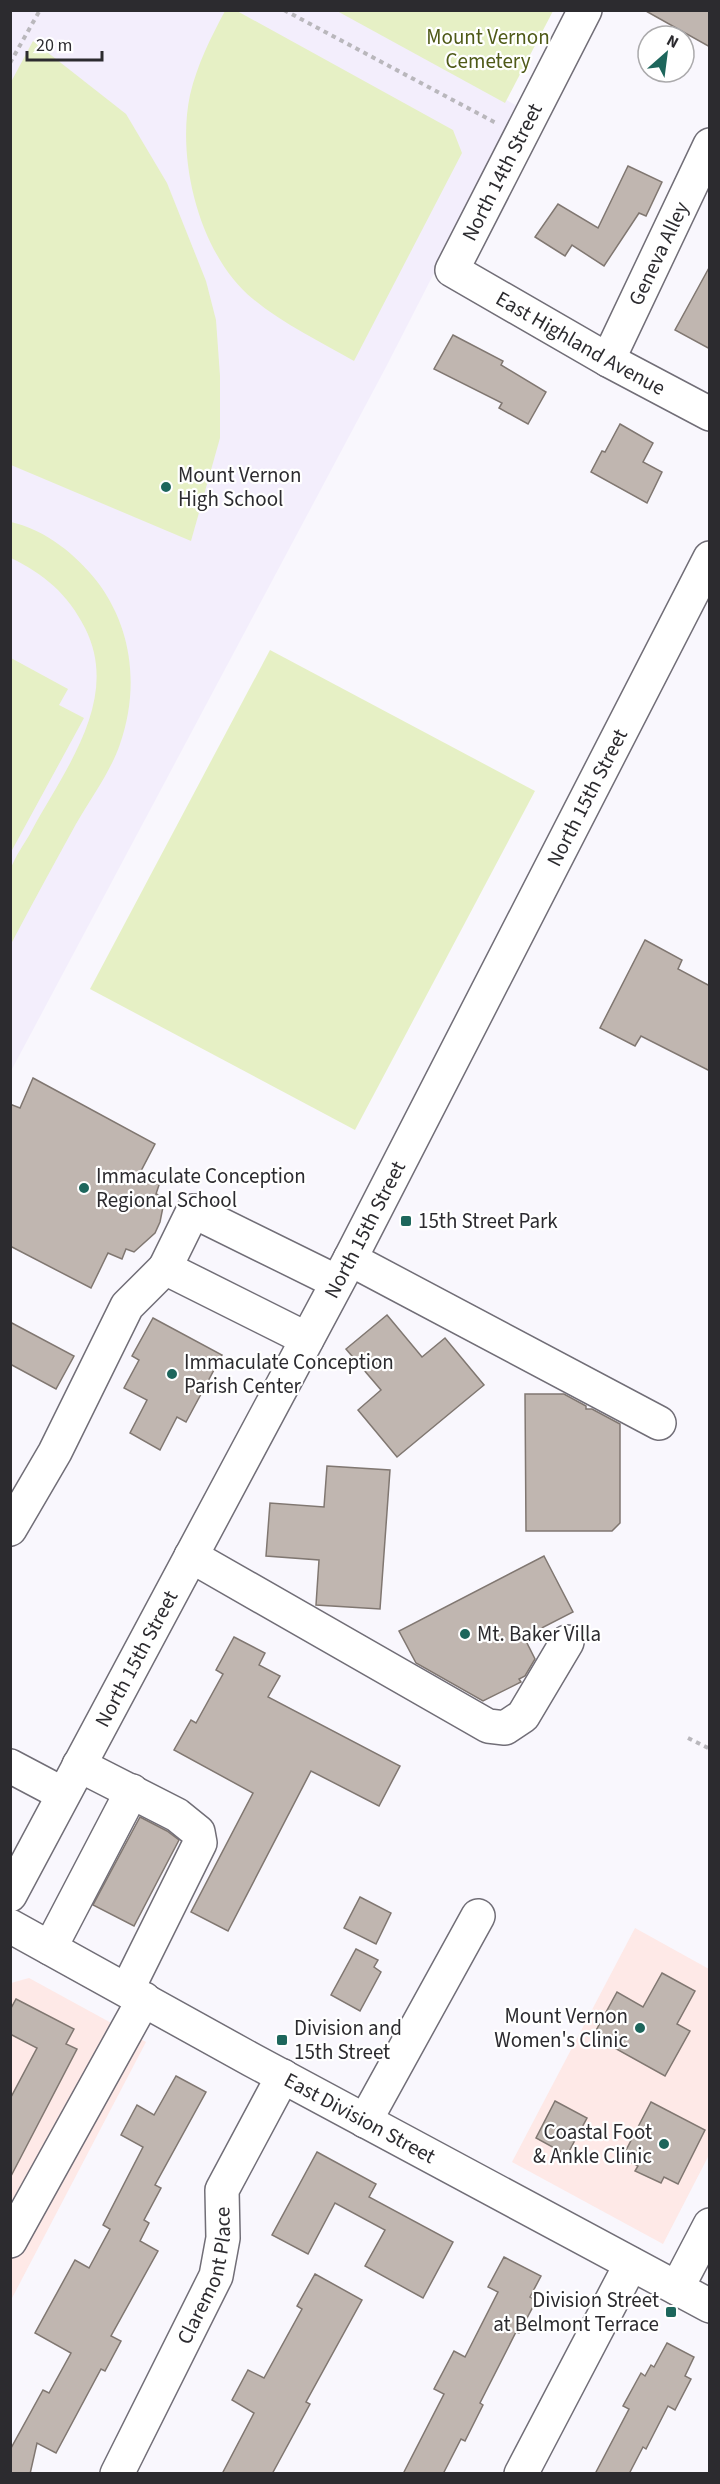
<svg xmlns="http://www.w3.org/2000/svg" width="720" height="2484" font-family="'Source Sans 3',sans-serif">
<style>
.commercial{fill:#fee9e7}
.built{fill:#f3eefc}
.green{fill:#e6f0c5}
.building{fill:#c0b6b0;stroke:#807771;stroke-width:1.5}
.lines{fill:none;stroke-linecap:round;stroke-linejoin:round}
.minor-casing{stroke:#716e77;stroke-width:36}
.path{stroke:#b9b7bc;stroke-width:4;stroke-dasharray:4.5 4.5;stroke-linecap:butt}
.minor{stroke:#fff;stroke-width:33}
.poi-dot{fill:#1d665c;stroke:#fff;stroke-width:2}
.labels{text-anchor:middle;stroke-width:4.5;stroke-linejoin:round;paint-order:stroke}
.park-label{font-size:21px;fill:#4f5a18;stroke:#fff}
.street-label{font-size:21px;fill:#2c2b2f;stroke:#fff}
.poi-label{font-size:21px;fill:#2c2b2f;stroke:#fff;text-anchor:start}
</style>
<rect width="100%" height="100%" fill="#f9f7fd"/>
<!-- commercial -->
<g class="commercial">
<polygon points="635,1928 709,1969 709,2155 663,2244 512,2162"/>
<polygon points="29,1978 146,2042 11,2300 11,1983"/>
</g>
<!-- built -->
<polygon class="built" points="11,11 343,11 519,107 386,367 11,1071"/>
<!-- green -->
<g class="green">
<path d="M 225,11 L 237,11 L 453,130 L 462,153 L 354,361 C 321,342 283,324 253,299 C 200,256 176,160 190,95 C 197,65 211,37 225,11 Z"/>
<polygon points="337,11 553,11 505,103"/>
<polygon points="33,41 126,114 167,183 206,281 216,320 220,376 220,438 191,541 11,465 11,82"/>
<path d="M 11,522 C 46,530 77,555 99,584 C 133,631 139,689 120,744 C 111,771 91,798 76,824 C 54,864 32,904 11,944 C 10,924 6,888 10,871 C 14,857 26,842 32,830 C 65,769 121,699 85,628 C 68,594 44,574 11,558 Z"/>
<polygon points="270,650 535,791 355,1130 90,989"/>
<polygon points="11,658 68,689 59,705 84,718 11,852"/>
</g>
<!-- building -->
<g class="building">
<polygon points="644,10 710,10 710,47"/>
<polygon points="628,166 662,182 646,216 639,213 604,266 572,245 565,256 535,237 558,204 598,228"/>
<polygon points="710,266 710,349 675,330"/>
<polygon points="453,335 503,361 501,365 546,392 528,424 499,408 502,403 434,369"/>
<polygon points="620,424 653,443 643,462 662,472 647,503 591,472 602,451 605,452"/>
<polygon points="645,940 682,960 678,969 710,986 710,1071 641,1036 635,1046 600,1028"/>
<polygon points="33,1078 155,1144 140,1173 160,1182 156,1194 165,1197 160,1222 155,1233 134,1252 126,1249 122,1259 108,1253 91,1288 10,1246 10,1104 20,1108"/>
<polygon points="387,1315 422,1357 445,1338 484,1385 397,1457 358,1410 381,1390 346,1349"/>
<polygon points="153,1318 222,1355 186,1422 177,1417 160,1450 130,1433 147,1400 124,1388 139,1360 132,1356"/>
<polygon points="10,1322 74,1356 56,1389 10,1364"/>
<polygon points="525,1394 564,1394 586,1406 586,1409 592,1409 620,1424 620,1523 612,1531 526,1531"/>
<polygon points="327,1466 390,1470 380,1609 316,1605 319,1560 266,1556 270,1503 324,1507"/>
<polygon points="544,1556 573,1612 524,1637 535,1659 525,1676 519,1679 521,1682 483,1701 416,1663 399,1631"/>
<polygon points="234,1637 265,1653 259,1665 280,1676 268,1697 400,1766 379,1806 311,1771 228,1931 191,1912 253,1793 174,1750 191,1720 196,1723 223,1674 216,1670"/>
<polygon points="140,1817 167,1831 179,1840 134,1926 93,1905"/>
<polygon points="360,1897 391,1913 376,1944 344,1928"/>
<polygon points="356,1949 378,1960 374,1967 381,1972 360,2011 331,1995"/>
<polygon points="662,1973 695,1991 677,2024 690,2031 665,2076 593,2036 617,1992 643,2007"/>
<polygon points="16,1999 74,2029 66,2044 77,2049 10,2178 10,2099 37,2048 10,2034 10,2010"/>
<polygon points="176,2076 206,2092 155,2185 161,2188 144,2220 149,2223 140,2241 158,2251 111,2336 121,2341 105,2371 101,2369 56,2453 37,2443 30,2474 10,2474 10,2450 43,2390 49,2393 71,2353 35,2333 75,2260 89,2268 110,2229 103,2225 143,2147 121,2135 137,2105 154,2115"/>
<polygon points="555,2101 587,2118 567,2155 536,2138"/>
<polygon points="651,2102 705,2130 678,2184 664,2177 661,2183 635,2171 638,2166 622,2158"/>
<polygon points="317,2152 376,2184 369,2197 453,2242 423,2298 365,2266 385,2230 335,2203 308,2254 272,2235"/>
<polygon points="504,2257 541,2276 530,2297 536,2301 519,2333 516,2332 480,2403 483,2405 465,2441 461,2439 443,2474 403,2474 444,2394 434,2389 454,2351 465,2357 498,2292 488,2287"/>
<polygon points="315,2274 362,2300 306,2402 310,2404 272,2474 222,2474 254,2413 232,2400 248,2370 264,2378 302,2309 297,2306"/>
<polygon points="667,2343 694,2357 685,2376 691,2379 675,2410 668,2406 646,2449 643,2447 629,2474 595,2474 629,2409 623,2406 641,2373 645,2376 651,2365 654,2367"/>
</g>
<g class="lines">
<!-- minor casing -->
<g class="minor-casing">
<g id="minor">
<path id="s1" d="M 585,10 L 452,270 L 608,360 L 710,414"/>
<path id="s2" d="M 608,360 L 710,145"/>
<polyline points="350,1259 659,1423"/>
<polyline points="307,1339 165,1268 193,1211 337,1282"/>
<polyline points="10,1529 55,1452 127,1306 165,1268"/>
<polyline points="191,1556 488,1726 505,1728 523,1716 567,1642"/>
<polyline points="79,1765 177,1815 198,1832 200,1843 127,1990"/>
<polyline points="10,1766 63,1794"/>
<path id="s3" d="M 10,1895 L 350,1259 L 710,558"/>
<path id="s4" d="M 10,1926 L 252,2060 L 710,2306"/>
<polyline points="50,1948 132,1791"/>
<polyline points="365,2121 478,1916"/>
<polyline points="10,2241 144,1999"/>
<polyline points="677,2288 710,2225"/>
<path id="s5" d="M 117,2474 L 216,2276 L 223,2238 L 222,2190 L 283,2076"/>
<polyline points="521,2474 631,2264"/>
</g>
</g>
<!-- path -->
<g class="path">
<polyline points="284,10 496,123"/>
<polyline points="10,63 40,10"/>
<polyline points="688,1738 710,1749"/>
</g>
<!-- minor -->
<use href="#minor" class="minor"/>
</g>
<!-- markers -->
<g class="poi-dot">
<circle cx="166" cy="487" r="6"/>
<circle cx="84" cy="1188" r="6"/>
<rect x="400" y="1215" width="12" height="12" rx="3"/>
<circle cx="172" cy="1374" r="6"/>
<circle cx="465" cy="1634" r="6"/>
<circle cx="640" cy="2028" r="6"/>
<rect x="276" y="2034" width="12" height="12" rx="3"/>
<circle cx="664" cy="2144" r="6"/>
<rect x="665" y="2306" width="12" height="12" rx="3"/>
</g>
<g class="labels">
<!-- park labels -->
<g class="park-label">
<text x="488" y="44">Mount Vernon<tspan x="488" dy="24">Cemetery</tspan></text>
</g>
<!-- street labels -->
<g class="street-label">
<text transform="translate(502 172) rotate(-63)" y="7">North 14th Street</text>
<text dy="7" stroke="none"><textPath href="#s2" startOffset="118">Geneva Alley</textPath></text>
<text dy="7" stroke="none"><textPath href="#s1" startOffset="440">East Highland Avenue</textPath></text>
<text dy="7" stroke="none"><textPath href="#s3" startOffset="1240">North 15th Street</textPath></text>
<text dy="7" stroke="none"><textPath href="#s3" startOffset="754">North 15th Street</textPath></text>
<text dy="7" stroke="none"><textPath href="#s3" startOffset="268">North 15th Street</textPath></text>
<text dy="7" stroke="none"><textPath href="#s4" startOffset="399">East Division Street</textPath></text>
<text dy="7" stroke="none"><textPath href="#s5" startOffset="219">Claremont Place</textPath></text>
</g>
<!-- poi labels -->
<g class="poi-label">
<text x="178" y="482">Mount Vernon<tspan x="178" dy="24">High School</tspan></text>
<text x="96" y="1183">Immaculate Conception<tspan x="96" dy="24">Regional School</tspan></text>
<text x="418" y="1228">15th Street Park</text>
<text x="184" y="1369">Immaculate Conception<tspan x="184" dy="24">Parish Center</tspan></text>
<text x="477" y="1641">Mt. Baker Villa</text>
<text x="628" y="2023" text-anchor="end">Mount Vernon<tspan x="628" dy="24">Women's Clinic</tspan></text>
<text x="294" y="2035">Division and<tspan x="294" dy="24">15th Street</tspan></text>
<text x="652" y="2139" text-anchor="end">Coastal Foot<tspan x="652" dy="24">&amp; Ankle Clinic</tspan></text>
<text x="659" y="2307" text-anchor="end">Division Street<tspan x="659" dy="24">at Belmont Terrace</tspan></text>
</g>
</g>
<!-- border -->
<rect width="720" height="2484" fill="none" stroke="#2c2b2f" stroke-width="24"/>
<!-- north arrow -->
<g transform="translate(666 54) rotate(28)"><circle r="28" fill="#ffffff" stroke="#abaaac" stroke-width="1.5"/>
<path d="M0-4.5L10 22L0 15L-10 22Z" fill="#1d665c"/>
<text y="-9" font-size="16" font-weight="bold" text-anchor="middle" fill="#2c2b2f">N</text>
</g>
<!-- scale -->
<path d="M27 51v9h75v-9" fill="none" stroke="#2c2b2f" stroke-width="3"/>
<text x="36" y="51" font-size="18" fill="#2c2b2f" stroke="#ffffff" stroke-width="4.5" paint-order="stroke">20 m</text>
</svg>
